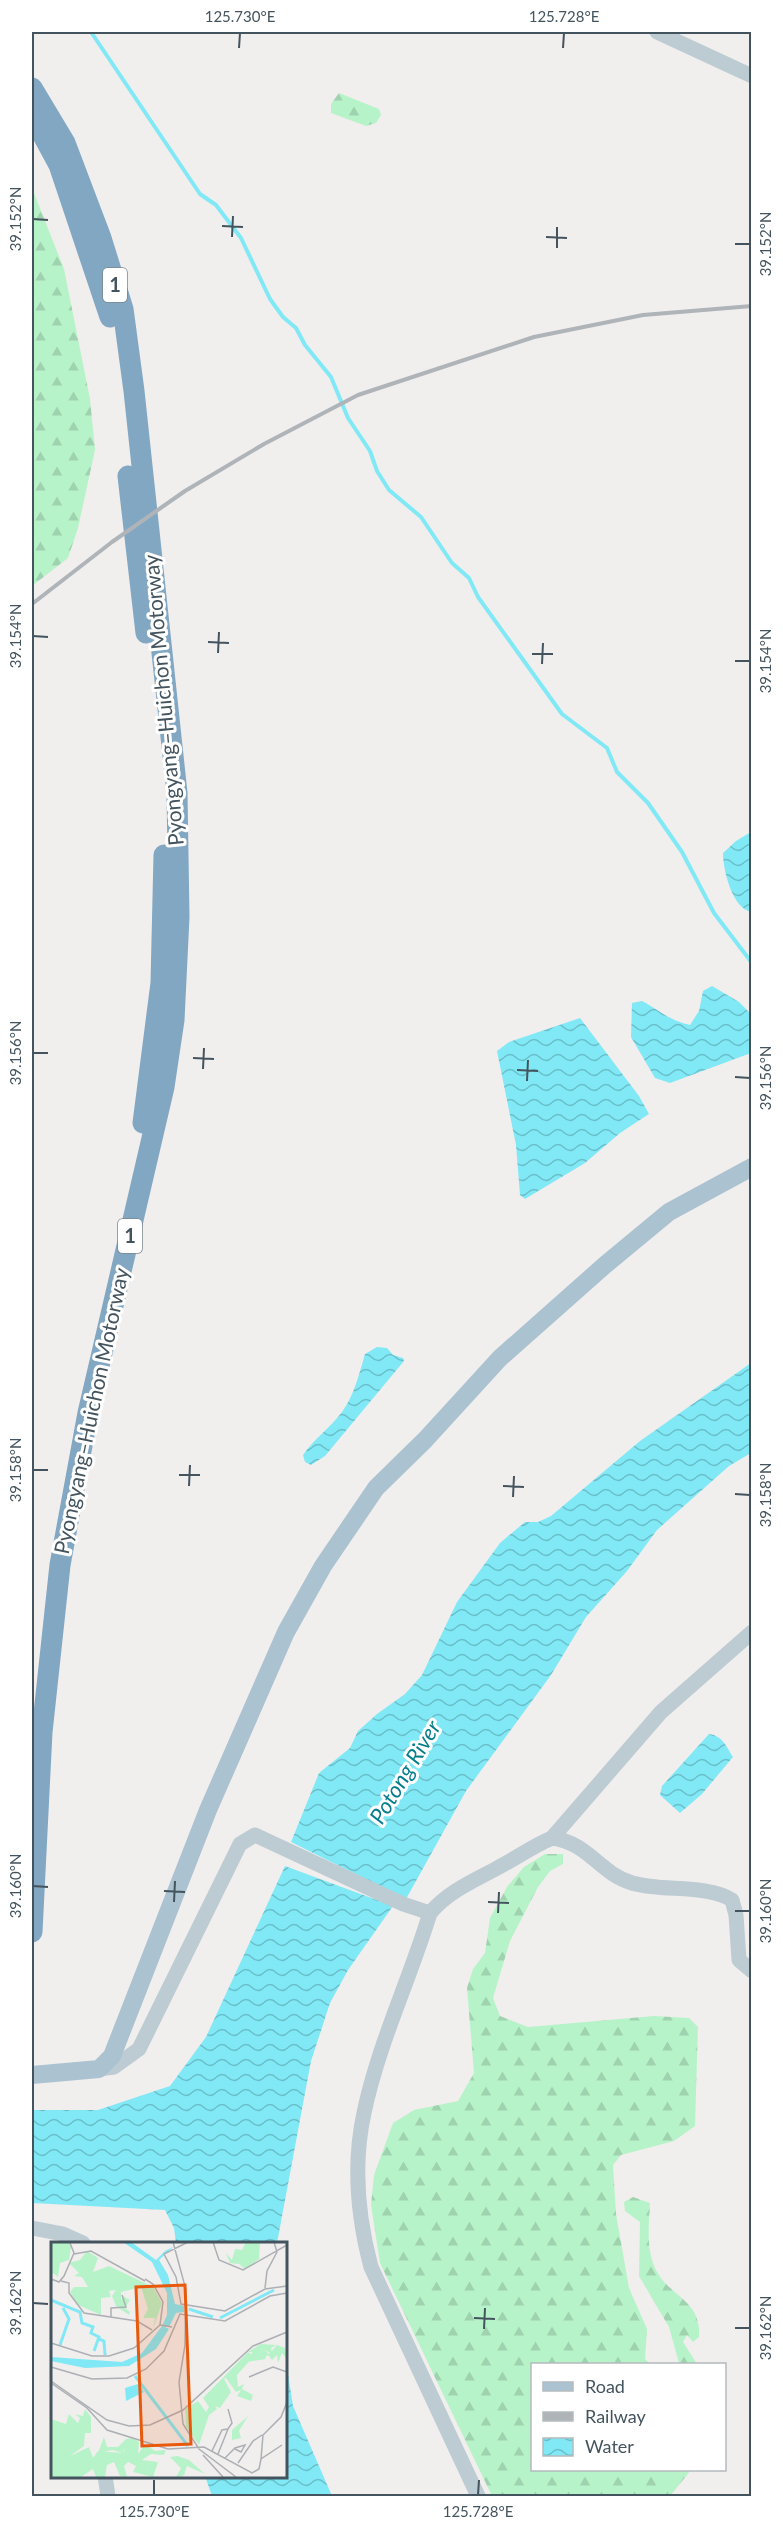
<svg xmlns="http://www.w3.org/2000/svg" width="783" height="2528" font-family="Lato,sans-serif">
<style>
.forest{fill:url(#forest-firs)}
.water{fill:url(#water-waves)}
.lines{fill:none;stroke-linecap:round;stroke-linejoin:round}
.stream{stroke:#80e9f5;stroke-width:4}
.minor{stroke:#bdcbd2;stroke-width:15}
.major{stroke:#abc2d0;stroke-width:18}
.highway{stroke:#81a7c2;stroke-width:21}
.rail{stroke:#afb4b9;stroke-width:4}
.ticks{fill:none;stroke:#44545e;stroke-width:2}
.labels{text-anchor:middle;stroke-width:6;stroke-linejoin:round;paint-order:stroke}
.shield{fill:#fff;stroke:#7c878e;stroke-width:1.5}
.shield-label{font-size:20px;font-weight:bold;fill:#44545e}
.street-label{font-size:21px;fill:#44545e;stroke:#fff}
.water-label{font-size:22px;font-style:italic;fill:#047e8c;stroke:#fff}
.inset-river{fill:none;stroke:#80e9f5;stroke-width:3}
.inset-road{fill:none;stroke:#acb0b4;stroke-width:1.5}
.view{fill:#e8590c;fill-opacity:0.15;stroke:#e8590c;stroke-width:3}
.inset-edge{fill:none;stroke:#44545e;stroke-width:3}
.neatline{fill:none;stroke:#44545e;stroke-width:2}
.ticks-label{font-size:15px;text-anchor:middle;fill:#44545e}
</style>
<defs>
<pattern id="forest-firs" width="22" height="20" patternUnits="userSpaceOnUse" patternTransform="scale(1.5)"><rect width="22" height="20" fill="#b7f3c8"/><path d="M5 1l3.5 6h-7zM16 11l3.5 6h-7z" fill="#9fd2ae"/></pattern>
<pattern id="water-waves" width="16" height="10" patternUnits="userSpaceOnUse" patternTransform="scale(1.5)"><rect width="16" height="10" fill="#80e9f5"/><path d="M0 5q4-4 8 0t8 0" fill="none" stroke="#6abfca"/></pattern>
</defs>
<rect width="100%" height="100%" fill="#f1eeee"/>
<!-- forest -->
<g class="forest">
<polygon points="339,93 379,109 381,115 376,123 366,126 331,113 331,104"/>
<polygon points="32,188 64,269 90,399 95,450 78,528 68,558 32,586"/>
<polygon points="545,1854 563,1854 563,1864 550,1871 538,1887 510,1941 493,1998 500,2016 528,2027 654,2016 689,2018 698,2027 695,2126 674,2141 621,2155 613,2165 616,2214 629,2288 647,2329 645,2359 650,2364 532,2364 532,2470 691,2470 670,2496 492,2496 380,2263 371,2205 374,2175 393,2123 414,2110 458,2101 474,2073 467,1988 473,1969 485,1953 490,1918 507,1887 524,1867"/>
<path d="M 633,2197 L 650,2203 C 649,2225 646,2248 655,2268 C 668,2297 702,2299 699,2337 L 693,2342 L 687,2335 L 683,2342 L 697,2364 L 679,2363 L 669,2327 L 639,2276 L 640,2222 L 625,2211 L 624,2202 Z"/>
</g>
<!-- water -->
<g class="water">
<path d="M 751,832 L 751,912 C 732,908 723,870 723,853 L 736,841 Z"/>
<path d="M 712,986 L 739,1002 L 751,1014 L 751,1053 L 670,1083 L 655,1078 L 631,1037 L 632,1003 L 642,1001 C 661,1011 668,1020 690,1025 L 699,1011 L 703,991 Z"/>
<polygon points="580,1018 639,1096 649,1114 620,1133 585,1163 525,1199 520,1195 516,1145 497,1051 509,1042"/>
<path d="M 377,1347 L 387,1348 L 393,1355 L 403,1358 L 404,1361 L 325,1456 L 311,1465 L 305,1462 L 303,1455 C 314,1439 330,1428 342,1412 C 354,1395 359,1375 365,1354 Z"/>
<polygon points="751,1363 751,1453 729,1466 657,1530 627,1571 586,1617 551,1675 466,1791 406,1899 291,1842 319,1773 350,1748 358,1731 377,1714 405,1694 422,1675 457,1602 500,1543 525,1522 538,1522 551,1516 640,1441"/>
<path d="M 709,1734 C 723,1736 726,1746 733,1757 L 702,1794 L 680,1813 L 660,1795 L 662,1786 Z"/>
<polygon points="285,1866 393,1906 348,1970 330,2003 311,2061 277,2243 176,2243 174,2228 165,2210 32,2203 33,2110 98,2110 170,2086 206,2037"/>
<polygon points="285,2355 293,2406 332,2496 212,2496 205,2476 285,2476"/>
</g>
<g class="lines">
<!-- stream -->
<polyline class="stream" points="91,32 200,194 216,205 241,238 270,299 283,317 296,328 305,345 331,377 348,418 370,451 377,471 389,490 421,517 452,563 469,578 478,597 562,714 607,748 617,772 648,803 682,852 714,913 752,963"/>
<!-- minor -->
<g class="minor">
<polyline points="657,32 752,76"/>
<path d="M 552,1838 C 589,1843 599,1873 632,1883 C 662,1892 707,1884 732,1900 L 736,1915 L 739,1960 L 752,1971"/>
<path d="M 430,1913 C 450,1890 474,1881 499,1867 C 518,1857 533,1846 552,1838 L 661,1712 L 752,1632"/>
<path d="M 99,2069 L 114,2067 L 139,2049 L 240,1844 L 255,1835 L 403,1904 L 430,1913 C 410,1979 378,2045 364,2113 C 353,2163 358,2218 371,2267 L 478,2496"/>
<polyline points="32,2228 63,2234 83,2243"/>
<polyline points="105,2476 108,2496"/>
</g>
<!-- major -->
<polyline class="major" points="32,2075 99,2069 112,2056 208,1810 286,1632 323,1566 376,1488 425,1440 500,1358 605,1265 669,1212 752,1167"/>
<!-- highway -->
<g class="highway">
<polyline points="32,88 65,143 101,238 123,309 134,391 177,793 179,917 174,1020 164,1087 88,1413 60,1565 42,1732 32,1932"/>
<polyline points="32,115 59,165 110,317"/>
<polyline points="128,476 146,633"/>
<polyline points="143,1123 161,983 164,855"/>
</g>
<!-- rail -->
<polyline class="rail" points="32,604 112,542 185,491 264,444 358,395 534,337 643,315 752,306"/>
</g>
<!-- ticks -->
<path class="ticks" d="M 239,48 L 240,33M 563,48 L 564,33M 33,219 L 48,220M 222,226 L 243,227M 232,237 L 233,216M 546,237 L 567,238M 735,244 L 750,244M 557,248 L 557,227M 33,636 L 48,637M 208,642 L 229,643M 218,653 L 219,632M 532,654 L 553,654M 735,661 L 750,661M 542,664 L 543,643M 33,1053 L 48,1053M 193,1058 L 214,1059M 203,1069 L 204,1048M 517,1070 L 538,1071M 735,1077 L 750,1078M 527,1081 L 528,1060M 33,1470 L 48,1470M 179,1475 L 200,1475M 189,1486 L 190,1465M 503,1486 L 524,1487M 735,1494 L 750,1495M 513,1497 L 514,1476M 33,1886 L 48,1887M 164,1891 L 185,1892M 174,1902 L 175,1881M 488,1902 L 509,1903M 735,1911 L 750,1911M 498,1913 L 499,1892M 33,2303 L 48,2304M 474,2318 L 495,2319M 735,2328 L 750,2328M 484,2329 L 485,2308M 154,2495 L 154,2480M 478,2495 L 479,2480"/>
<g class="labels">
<!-- shield labels -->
<g class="shield">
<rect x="103" y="268" width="24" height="34" rx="4.5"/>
<rect x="118" y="1219" width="24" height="34" rx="4.5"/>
</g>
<g class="shield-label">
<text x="115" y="292">1</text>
<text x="130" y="1243">1</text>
</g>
<!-- street labels -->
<g class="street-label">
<text transform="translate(164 700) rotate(-95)" y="7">Pyongyang–Huichon Motorway</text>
<text transform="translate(92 1411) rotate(-78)" y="7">Pyongyang–Huichon Motorway</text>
</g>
<!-- water labels -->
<g class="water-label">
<text transform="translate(405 1772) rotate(-59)" y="8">Potong River</text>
</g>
</g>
<!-- overview -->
<g transform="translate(51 2242)">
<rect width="236" height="236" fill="#f1eeee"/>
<path d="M 199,0 L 209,0 L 208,17 L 194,27 L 187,21 L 195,16 ZM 210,102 L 226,103 L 234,106 L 235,110 L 225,103 L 220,106 L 221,112 L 210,106 L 215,117 L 195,120 L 200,116 L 201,110 L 197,110 ZM 53,195 L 56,205 L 67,205 L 75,197 L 82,196 L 83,202 L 77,212 L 73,206 L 72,211 L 61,208 L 47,211 Z" fill="#b7f3c8"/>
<path d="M 0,0 L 18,0 L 20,5 L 18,18 L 9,21 L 7,35 L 2,31 L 0,35 ZM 195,0 L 199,0 L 197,16 L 187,21 L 195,23 L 179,21 L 175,11 L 181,18 L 184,7 L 191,8 ZM 36,9 L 47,16 L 42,30 L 58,24 L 102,45 L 111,61 L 102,87 L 104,76 L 92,76 L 97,67 L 90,45 L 70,50 L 70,59 L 72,54 L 79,58 L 74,66 L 79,70 L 78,73 L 65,64 L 61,54 L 65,48 L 58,49 L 60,55 L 50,56 L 50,73 L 27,63 L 19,50 L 23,45 L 37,45 L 31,35 L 23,34 L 28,31 L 18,21 L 29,18 ZM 226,103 L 235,110 L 235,116 L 231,111 L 227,121 L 226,113 L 221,118 L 217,113 L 212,117 L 211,105 L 218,112 ZM 197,110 L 203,114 L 186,133 L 187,145 L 193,142 L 191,147 L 202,153 L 200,159 L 186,154 L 190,148 L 185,150 L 175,136 L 173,137 L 180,150 L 169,166 L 164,164 L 166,167 L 158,173 L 148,203 L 135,185 L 134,167 L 147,159 L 155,170 L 158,165 L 152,156 ZM 34,167 L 40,175 L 40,191 L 34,191 L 33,204 L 19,214 L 38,205 L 42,216 L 47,209 L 72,211 L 75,203 L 77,212 L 82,196 L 88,200 L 87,212 L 94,202 L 104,209 L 115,208 L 113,213 L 100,212 L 91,218 L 107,220 L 102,235 L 82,230 L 85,224 L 77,220 L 73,224 L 76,235 L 69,234 L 63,220 L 56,223 L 54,235 L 45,235 L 42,227 L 30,235 L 0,235 L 0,177 L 15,182 L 18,172 L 27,181 L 29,176 L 24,172 L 32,174 ZM 197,174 L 188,189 L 190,196 L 181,198 L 181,188 ZM 127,214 L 138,218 L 154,232 L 136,224 L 133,233 L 129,235 L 125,235 L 130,226 L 119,215 Z" fill="#b7f3c8"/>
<path d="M 72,0 L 80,0 L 105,18 L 114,9 L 122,5 L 108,18 L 117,33 L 124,62 L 133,64 L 133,70 L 125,71 L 118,85 L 112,84 L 118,87 L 105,107 L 78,124 L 34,126 L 0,119 L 0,115 L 71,120 L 91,111 L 111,84 L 116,73 L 116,51 L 101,20 ZM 87,142 L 93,150 L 75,159 L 74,146 Z" fill="#80e9f5"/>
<path class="inset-river" d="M 0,58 L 29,70 L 31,81 L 42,85 L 40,91 L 48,95 L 43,109M 138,67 L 162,75M 169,76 L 223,48M 48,97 L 53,99 L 54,113M 9,103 L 18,77 L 12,66M 84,134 L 137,204"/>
<path class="inset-road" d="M 122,0 L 135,48 L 134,103 L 128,140 L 132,182 L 148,207 L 185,235M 137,0 L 113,12 L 125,35 L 130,62 L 174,69 L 214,47 L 236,44M 162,0 L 168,18 L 192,28 L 236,3M 23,12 L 40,9 L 94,39M 0,37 L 8,40 L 13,34 L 23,11 L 19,1M 94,37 L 102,42 L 112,60 L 109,83 L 121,85M 10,39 L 18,41 L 18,51 L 33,71 L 86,79 L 101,88M 214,46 L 216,29 L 226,10 L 223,0M 60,76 L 60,66 L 75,65 L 71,53M 0,101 L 41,114 L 58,114 L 83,106 L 109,83M 0,125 L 41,137 L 76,136 L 95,127 L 113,109 L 129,72 L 174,79 L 219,54 L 236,51M 198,135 L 222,125 L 236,130M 0,139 L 56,178 L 78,184 L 99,183 L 132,168 L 202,104 L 236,90M 0,141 L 36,166 L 56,188 L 117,207 L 153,205 L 201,231 L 208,227 L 210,217 L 231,203M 177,187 L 181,181 L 177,167M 161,209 L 171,188 L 177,187 L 167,212M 152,213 L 172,235M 174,216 L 184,206 L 194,203 L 190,210 L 184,207M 210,217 L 212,193 L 230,175 L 236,160M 187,221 L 202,199 L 211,193"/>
<path class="view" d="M 134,43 L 140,202 L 91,204 L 85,45 Z"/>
<rect width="236" height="236" class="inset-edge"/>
</g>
<!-- border -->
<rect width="783" height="2528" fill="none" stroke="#ffffff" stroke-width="66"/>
<!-- legend -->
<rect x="531" y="2363" width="195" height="108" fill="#ffffff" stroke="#b4bbbf" stroke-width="1.5"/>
<rect x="543" y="2382" width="30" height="9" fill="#abc2d0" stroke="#b4bbbf" stroke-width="1.5"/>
<text x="585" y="2393" font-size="18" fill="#44545e">Road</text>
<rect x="543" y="2412" width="30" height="9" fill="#afb4b9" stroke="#b4bbbf" stroke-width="1.5"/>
<text x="585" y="2423" font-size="18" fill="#44545e">Railway</text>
<rect x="543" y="2438" width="30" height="18" fill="url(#water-waves)" stroke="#b4bbbf" stroke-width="1.5"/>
<text x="585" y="2453" font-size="18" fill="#44545e">Water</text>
<rect x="33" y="33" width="717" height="2462" class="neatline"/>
<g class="ticks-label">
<text x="240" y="22">125.730°E</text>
<text x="564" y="22">125.728°E</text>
<text transform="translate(16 219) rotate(-90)" y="5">39.152°N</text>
<text transform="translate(766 244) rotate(-90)" y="5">39.152°N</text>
<text transform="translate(16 636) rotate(-90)" y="5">39.154°N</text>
<text transform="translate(766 661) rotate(-90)" y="5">39.154°N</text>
<text transform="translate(16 1053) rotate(-90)" y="5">39.156°N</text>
<text transform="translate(766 1078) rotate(-90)" y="5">39.156°N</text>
<text transform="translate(16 1470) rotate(-90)" y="5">39.158°N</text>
<text transform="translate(766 1495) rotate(-90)" y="5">39.158°N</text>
<text transform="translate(16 1886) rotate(-90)" y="5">39.160°N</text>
<text transform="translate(766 1911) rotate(-90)" y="5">39.160°N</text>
<text transform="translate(16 2303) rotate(-90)" y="5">39.162°N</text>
<text transform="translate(766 2328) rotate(-90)" y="5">39.162°N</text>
<text x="154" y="2517">125.730°E</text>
<text x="478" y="2517">125.728°E</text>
</g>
</svg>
